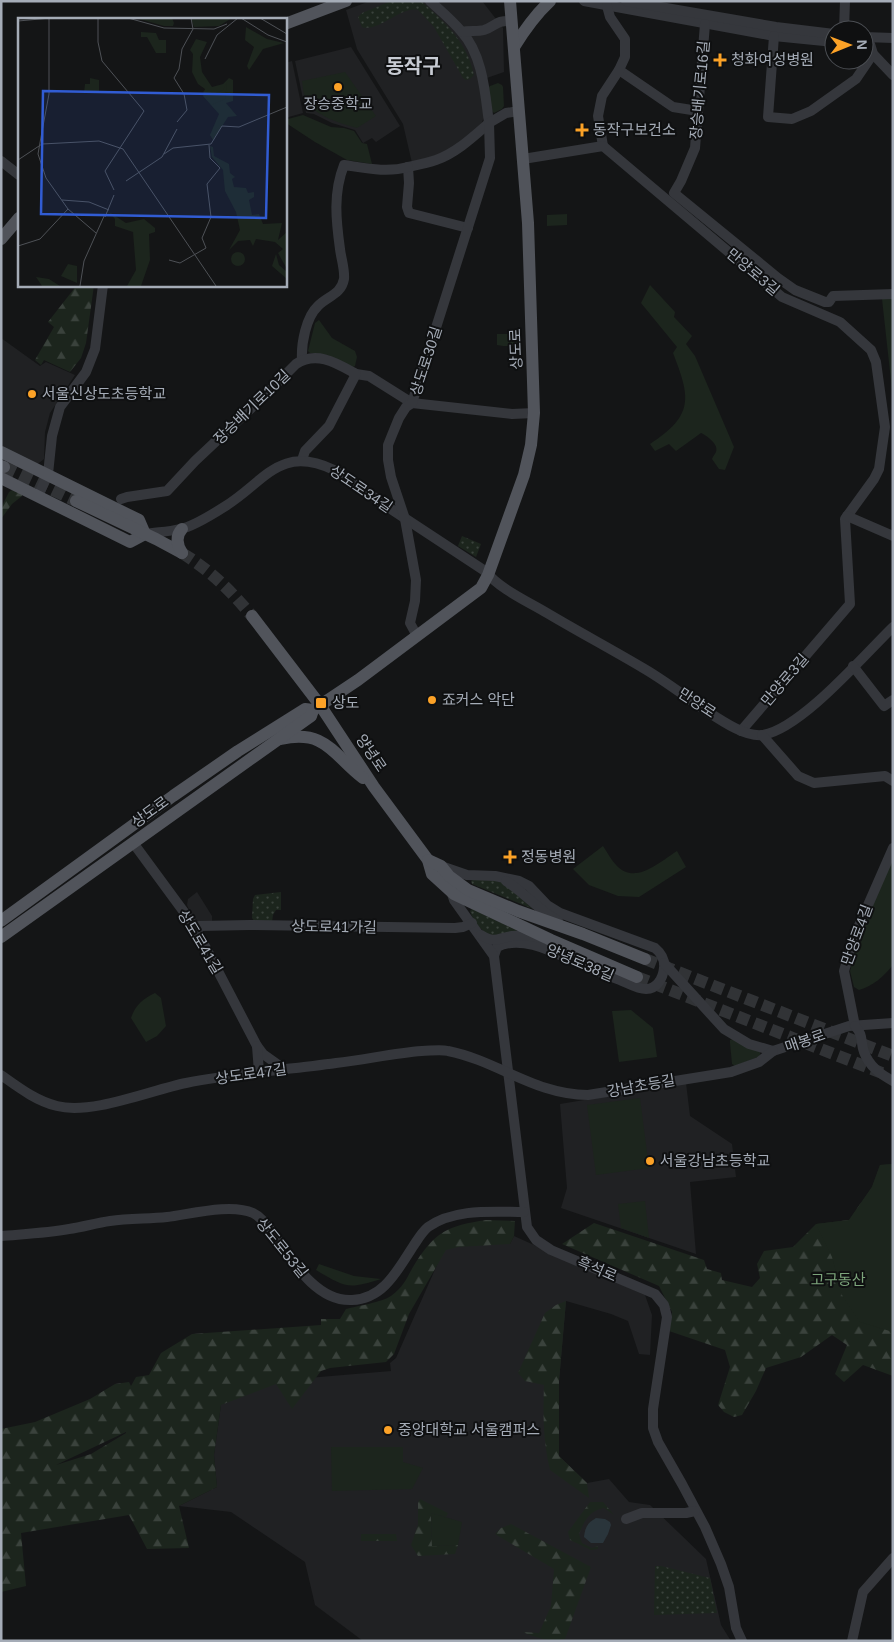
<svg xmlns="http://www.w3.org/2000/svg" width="894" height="1642" font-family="Arial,'Noto Sans KR',sans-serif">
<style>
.built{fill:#202123}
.grass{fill:url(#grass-dots)}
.forest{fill:url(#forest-firs);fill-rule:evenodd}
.park{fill:#1c251d}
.water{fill:#2a353b}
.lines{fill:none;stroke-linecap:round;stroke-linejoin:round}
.major-tunnel{stroke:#313336;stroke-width:12;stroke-dasharray:12 6;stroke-linecap:butt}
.minor{stroke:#35373c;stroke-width:10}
.major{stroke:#51545b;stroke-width:12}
.poi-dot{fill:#fca227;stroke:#0f1011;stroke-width:2}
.labels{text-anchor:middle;stroke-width:4;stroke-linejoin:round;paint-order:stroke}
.poi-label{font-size:15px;fill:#a5acb7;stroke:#0f1011;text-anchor:start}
.street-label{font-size:15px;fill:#a5acb7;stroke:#0f1011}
.park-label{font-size:15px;fill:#7ca47b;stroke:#0f1011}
.district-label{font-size:20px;font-weight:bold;fill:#c7cbd3;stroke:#0f1011}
.inset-road{fill:none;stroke:#4e5156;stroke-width:1}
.view{fill:#315cd3;fill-opacity:0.15;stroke:#315cd3;stroke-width:2.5}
.inset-edge{fill:none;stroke:#a5acb7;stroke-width:2.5}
</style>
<defs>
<pattern id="grass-dots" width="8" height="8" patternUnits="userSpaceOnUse" patternTransform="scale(1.25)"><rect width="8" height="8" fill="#1c251d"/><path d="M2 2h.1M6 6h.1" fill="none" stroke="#3a423c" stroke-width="1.8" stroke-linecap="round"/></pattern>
<pattern id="forest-firs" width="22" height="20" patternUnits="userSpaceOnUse" patternTransform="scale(1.25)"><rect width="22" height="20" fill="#1c251d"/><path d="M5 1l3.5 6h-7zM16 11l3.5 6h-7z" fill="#3a423c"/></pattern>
</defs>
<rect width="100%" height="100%" fill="#141516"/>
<!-- built -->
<g class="built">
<polygon points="370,1 425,1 461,34 471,54 482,88 484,117 481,125 449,151 412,163 403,124 357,49 346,10"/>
<polygon points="437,1 482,1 503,28 504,72 484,79 477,56"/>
<polygon points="351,47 400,126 376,142 372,138 363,143 355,130 332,123 314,114 306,113 295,61"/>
<polygon points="292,61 303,113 285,118 285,63"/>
<polygon points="1,338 40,366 46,362 75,375 50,413 45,432 44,459 35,466 1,450"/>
<polygon points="197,892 212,916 212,921 198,921 192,916 187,905 188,899"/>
<polygon points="686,1083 690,1116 732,1144 736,1177 690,1182 696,1254 561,1208 567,1188 560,1104"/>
<polygon points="514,1236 645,1295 652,1315 650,1355 639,1354 628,1321 611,1314 566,1301 559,1381 559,1456 587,1483 609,1479 629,1502 650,1505 706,1559 721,1625 731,1641 363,1641 315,1605 305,1562 231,1512 179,1506 217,1487 214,1455 221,1405 225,1385 391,1371 390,1363 396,1358 444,1249 462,1241 510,1244"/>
</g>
<!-- grass -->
<g class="grass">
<path d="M 391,1 L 421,1 C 445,23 467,41 474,75 L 470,79 L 466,80 L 463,78 L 434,27 L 418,10 C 401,6 378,33 362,27 L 358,17 L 362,13 Z"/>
<polygon points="462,536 481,544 476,557 458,546"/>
<polygon points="474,879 485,879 502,882 533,909 472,884 471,881"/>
<polygon points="281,892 281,910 276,910 273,915 272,922 255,922 252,918 253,899 255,895"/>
<path d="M 472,909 L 516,930 L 516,932 C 510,933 501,937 495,936 C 484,936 473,921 470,911 Z"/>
<polygon points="655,1566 661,1566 710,1578 717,1613 654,1615"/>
</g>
<!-- forest -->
<g class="forest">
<polygon points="77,285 94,285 86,343 81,358 70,372 44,360 41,365 35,360 54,327 48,322"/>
<polygon points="12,490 22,494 22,496 12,504 1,519 1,508 9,492"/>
<polygon points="893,1164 893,1376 863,1365 844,1382 835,1374 847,1345 832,1335 801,1357 766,1368 756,1391 742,1415 734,1417 724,1412 718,1405 730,1367 725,1350 669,1331 672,1312 659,1286 562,1244 594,1223 704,1260 707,1269 721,1273 722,1280 752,1287 760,1278 757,1264 764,1251 793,1247 816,1224 849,1220 872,1187 880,1165"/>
<path d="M 486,1220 L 515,1221 L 514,1236 L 510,1244 L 458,1247 L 446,1250 L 409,1314 L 394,1354 L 386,1362 L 330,1368 L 321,1371 L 292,1409 L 276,1384 L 221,1405 L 214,1455 L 217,1487 L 179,1506 L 189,1548 L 147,1549 L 129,1515 L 21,1533 L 26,1586 L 1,1592 L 1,1429 L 35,1422 L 90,1399 L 115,1384 L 129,1382 L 131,1386 L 136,1377 L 149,1375 L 161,1353 L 192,1334 L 321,1325 L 321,1319 L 340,1319 L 346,1309 C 358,1306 382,1302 391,1296 C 406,1285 407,1276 416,1262 C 437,1230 449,1226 486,1220 ZM 126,1433 L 91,1454 L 56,1465 L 126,1432 Z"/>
<path d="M 566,1301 L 559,1381 L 559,1456 L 587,1483 L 589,1498 L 550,1470 C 543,1440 543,1416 544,1385 L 525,1381 L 518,1373 L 545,1313 L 556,1305 Z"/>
<polygon points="420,1499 448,1513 446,1517 431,1513 432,1546 458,1545 455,1554 418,1556 411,1545 418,1525 418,1503"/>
<path d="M 590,1502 L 603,1502 L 614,1515 L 604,1508 C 589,1511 585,1520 579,1534 L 582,1543 L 592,1548 L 598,1546 L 598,1549 L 591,1550 L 570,1540 L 568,1532 Z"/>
<path d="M 511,1524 L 591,1567 L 565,1639 C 552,1642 535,1638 523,1632 L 539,1633 L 551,1606 L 554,1569 L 495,1534 L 501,1528 Z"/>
<polygon points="361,1534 396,1534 397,1541 361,1541"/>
</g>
<!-- park -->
<g class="park">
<path d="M 345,72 L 376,116 L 357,128 C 340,123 313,116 305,98 C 303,93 303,86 302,81 Z"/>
<polygon points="498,83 502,85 503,87 504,106 502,109 494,113 492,111 488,88 490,86"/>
<polygon points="303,115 331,127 344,128 354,131 362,143 367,144 372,164 347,160 315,142 286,123 288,119"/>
<polygon points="567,214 567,225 547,226 547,215"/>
<path d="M 650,285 L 675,312 L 674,317 L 692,336 L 686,344 L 695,356 L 734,447 L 725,470 L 719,469 L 712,459 C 713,456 715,454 716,452 C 719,444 707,436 701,433 L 676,451 L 669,444 L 655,451 L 650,444 C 695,415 690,397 673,353 L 677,347 L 641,303 Z"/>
<polygon points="893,298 893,399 882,299"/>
<polygon points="319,320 332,338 355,351 357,357 355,366 351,368 328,355 310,353 308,351 315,323"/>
<polygon points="497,334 517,334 517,346 503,346 497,345"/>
<path d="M 603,846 C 607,852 611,860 617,866 C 635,885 660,862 677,851 L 686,867 L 639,897 L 618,896 L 589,885 L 573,869 Z"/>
<path d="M 893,856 L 893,965 C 884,976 873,986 859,990 L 854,987 L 850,971 L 859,938 Z"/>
<path d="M 155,993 L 161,998 L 166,1026 L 157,1036 L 146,1042 L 131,1018 C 135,1005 144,998 155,993 Z"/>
<polygon points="631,1010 653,1028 657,1057 619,1062 612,1011"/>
<polygon points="733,1039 760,1052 760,1055 758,1057 735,1066 732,1064 730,1043 730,1040"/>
<polygon points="640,1098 649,1168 596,1175 587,1105"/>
<polygon points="893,1164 893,1332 860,1322 842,1295 832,1257 816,1224 849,1220 872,1187 880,1165"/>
<polygon points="645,1201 649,1238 621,1228 618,1204"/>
<path d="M 319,1264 L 354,1276 L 381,1279 C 347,1290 345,1287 316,1270 Z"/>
<polygon points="331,1447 403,1447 403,1462 423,1468 412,1489 332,1491"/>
<polygon points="431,1513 462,1522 458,1545 432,1546"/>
</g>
<!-- water -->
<path class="water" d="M 596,1518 L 605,1519 L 610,1522 L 611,1525 L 608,1534 L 603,1543 L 591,1543 L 584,1537 C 585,1528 587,1523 596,1518 Z"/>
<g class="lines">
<!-- major-tunnel -->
<g class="major-tunnel">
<polyline points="4,467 76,501"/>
<path d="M 182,553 C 211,571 230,590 252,616"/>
<polyline points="645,959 893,1056"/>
<polyline points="637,977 882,1073"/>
</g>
<!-- minor -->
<g class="minor">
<path d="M 430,1 C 441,11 452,20 461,31 C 483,55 485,93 489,123 C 473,137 456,153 436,160 C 427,163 417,165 408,167 L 409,183 L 407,207 L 409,213 L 468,228"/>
<polyline points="584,1 774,36 834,42"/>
<polyline points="626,1 776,27 834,34"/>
<polyline points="705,24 695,148 681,181 674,193 778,278 795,290 825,302 829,302 833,296 893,294"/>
<polyline points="844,30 845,1"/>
<path d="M 462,32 C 469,30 477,32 484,30 C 496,26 496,20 511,21"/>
<polyline points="774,36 768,117 792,119 811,111 856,79 873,54"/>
<polyline points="864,37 893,38"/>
<polyline points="870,44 873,54 893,75"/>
<polyline points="619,70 673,107 698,111"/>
<polyline points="603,146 598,116 602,96 619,70 625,57 625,39 610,17 607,6"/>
<polyline points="523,159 603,146 782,297 840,322 871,350 876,362 885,427 879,469 874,479 845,519 850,604 741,731"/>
<polyline points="1,161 19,175"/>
<path d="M 302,360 C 301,344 306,317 318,306 C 327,296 341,295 344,279 C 345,270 341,258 340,249 C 336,220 333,193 344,165 C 365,168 387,173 408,167"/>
<polyline points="356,374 369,376 412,403 512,414 534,413"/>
<polyline points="38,496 48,474 52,436 60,407 86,372 95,349 103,285"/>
<path d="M 121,499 L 127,497 L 167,491 L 195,461 L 263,397 L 296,364 C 317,350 338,364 356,374 L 329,426 L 305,451 L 302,460"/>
<polyline points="847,516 893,536"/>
<path d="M 145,534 C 157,532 168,532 180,529 C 192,527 213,514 224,507 C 265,482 279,444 334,470 L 394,511 L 485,571 C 501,590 527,601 547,613 C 579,632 611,649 643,668 C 662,679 681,693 699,706 C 715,716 744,738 763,735 C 802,728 863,656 893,627"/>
<polyline points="417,636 410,623 415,601 416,580 405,519 391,477 388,460 388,445 392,435 399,418 406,407 412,403 490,158 489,123 506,113 519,111"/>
<polyline points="853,666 884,706 893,700"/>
<polyline points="762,735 798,776 814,783 885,776 893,781"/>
<polyline points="134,844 195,927 257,1046 263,1054 284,1069"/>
<path d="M 441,866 L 467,875 L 495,876 L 519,881 L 529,886 L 547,905 L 560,913 L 655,948 C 661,953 665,960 664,968 C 663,978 657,989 646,989 C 637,989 628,983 620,980 C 608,976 596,971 584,966 C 560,956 524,933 497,947 L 494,956"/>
<path d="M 506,881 C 525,893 538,910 558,921"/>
<polyline points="451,891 454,900 494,956 527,1227 536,1240 551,1250 655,1294 664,1305 667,1317 653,1409 653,1428 658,1442 682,1484 705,1527 721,1564 729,1587 736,1628 742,1641"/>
<polyline points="195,927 199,926 249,925 455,928 463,927 472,923"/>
<path d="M 481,935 C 496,944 497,938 512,936 C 522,935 532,936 542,938"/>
<polyline points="664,963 724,1029 749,1044 773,1051 849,1026 893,1023"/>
<polyline points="855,1026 844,971 854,937 893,848"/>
<path d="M 855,1026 C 864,1036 860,1041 864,1052 C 869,1066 880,1074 893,1081"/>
<polyline points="257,1046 259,1072"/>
<path d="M 1,1075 C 18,1087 36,1101 57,1106 C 92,1115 151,1090 186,1083 C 236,1073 286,1070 336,1063 C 365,1060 393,1053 422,1051 C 430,1051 440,1049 448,1051 C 498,1061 535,1095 588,1095 L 731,1072 L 759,1062 L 773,1051"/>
<path d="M 1,1236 C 24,1234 47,1233 69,1229 C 83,1227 96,1223 110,1221 C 129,1218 148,1219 167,1217 C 191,1214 231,1203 253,1213 C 262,1217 268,1227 274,1235 C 292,1260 316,1302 352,1300 C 384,1299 398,1269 414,1245 C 418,1239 422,1232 428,1227 C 455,1208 493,1212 524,1212"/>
<polyline points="626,1519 642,1513 686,1513 695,1511"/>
<polyline points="852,1641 863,1592 893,1558"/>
</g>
<!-- major -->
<g class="major">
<polyline points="285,24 346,1"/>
<path d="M 514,47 C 525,29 535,15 550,1"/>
<polyline points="1,239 19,218"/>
<polyline points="1,452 139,520 145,534"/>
<polyline points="1,466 4,467"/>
<polyline points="1,478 130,542 145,534"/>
<polyline points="76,501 156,539 182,553"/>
<path d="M 182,553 C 177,545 175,536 182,529"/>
<polyline points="252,616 320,705 374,787 428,860 432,874 454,894 551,940 637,977"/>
<path d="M 281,739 C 326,729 333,755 363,778"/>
<polyline points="428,860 441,866 449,876 468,890 518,911 583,934 645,959"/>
<polyline points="1,921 173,796 238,751 305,709 313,710 358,680 481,588 488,575 524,475 531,445 534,413 528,223 510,1"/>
<polyline points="1,937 311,716 313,710"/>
</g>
</g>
<!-- markers -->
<g class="poi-dot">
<path d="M717.5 52.5h5v5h5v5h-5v5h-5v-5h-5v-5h5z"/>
<circle cx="338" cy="87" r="5"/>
<path d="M579.5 122.5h5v5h5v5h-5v5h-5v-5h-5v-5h5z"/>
<circle cx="32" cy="394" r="5"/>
<circle cx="432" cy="700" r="5"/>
<rect x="315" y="697" width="12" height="12" rx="2.5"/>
<path d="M507.5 849.5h5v5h5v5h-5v5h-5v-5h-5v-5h5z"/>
<circle cx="650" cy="1161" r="5"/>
<circle cx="388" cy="1430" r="5"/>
</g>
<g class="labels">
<!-- poi labels -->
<g class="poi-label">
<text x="731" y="65">청화여성병원</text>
<text x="338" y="109" text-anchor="middle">장승중학교</text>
<text x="593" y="135">동작구보건소</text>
<text x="42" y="399">서울신상도초등학교</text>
<text x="442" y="705">죠커스 악단</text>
<text x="332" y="708">상도</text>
<text x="521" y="862">정동병원</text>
<text x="660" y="1166">서울강남초등학교</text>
<text x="398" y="1435">중앙대학교 서울캠퍼스</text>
</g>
<!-- street labels -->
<g class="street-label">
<text transform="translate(700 90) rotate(-85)" y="5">장승배기로16길</text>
<text transform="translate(753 272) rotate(40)" y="5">만양로3길</text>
<text transform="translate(516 349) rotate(-92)" y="5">상도로</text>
<text transform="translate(426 361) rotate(-72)" y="5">상도로30길</text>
<text transform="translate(252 407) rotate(-44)" y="5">장승배기로10길</text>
<text transform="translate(361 489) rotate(34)" y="5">상도로34길</text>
<text transform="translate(785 680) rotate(-49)" y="5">만양로3길</text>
<text transform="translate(697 703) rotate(33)" y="5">만양로</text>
<text transform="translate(371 753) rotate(56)" y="5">양녕로</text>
<text transform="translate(150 812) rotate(-36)" y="5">상도로</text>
<text transform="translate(334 927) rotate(1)" y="5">상도로41가길</text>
<text transform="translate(857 935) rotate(-70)" y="5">만양로4길</text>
<text transform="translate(200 942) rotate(59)" y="5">상도로41길</text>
<text transform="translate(580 963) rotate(23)" y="5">양녕로38길</text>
<text transform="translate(805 1041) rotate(-19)" y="5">매봉로</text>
<text transform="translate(251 1074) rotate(-8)" y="5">상도로47길</text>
<text transform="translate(641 1086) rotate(-10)" y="5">강남초등길</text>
<text transform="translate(282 1248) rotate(51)" y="5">상도로53길</text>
<text transform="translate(597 1269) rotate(23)" y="5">흑석로</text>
</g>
<!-- park labels -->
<g class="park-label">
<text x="838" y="1285">고구동산</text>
</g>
<!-- district labels -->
<g class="district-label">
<text x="413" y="73">동작구</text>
</g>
</g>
<!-- overview -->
<g transform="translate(18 18)">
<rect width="269" height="269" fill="#141516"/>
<path d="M 228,9 L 249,21 L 266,25 L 245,31 L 231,52 L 229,48 L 236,29 L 227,22 ZM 123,14 L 138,15 L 141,22 L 148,22 L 148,35 L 138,35 L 129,19 L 123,19 ZM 178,21 L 189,24 L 182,39 L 184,54 L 194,69 L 205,66 L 211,60 L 215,62 L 215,83 L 208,85 L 219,98 L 210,99 L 195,122 L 192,117 L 201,96 L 185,78 L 187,71 L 180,66 L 174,54 L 175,36 L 172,32 ZM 192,128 L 195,129 L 196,138 L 211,146 L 212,155 L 217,159 L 214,161 L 216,169 L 228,170 L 230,175 L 236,174 L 236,179 L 231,182 L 234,197 L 241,196 L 245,206 L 264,205 L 260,222 L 269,214 L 269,251 L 260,235 L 265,231 L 257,224 L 238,221 L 235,228 L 232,222 L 220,223 L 211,232 L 222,212 L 218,194 L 207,173 L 205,152 L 194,139 ZM 91,194 L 108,205 L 126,201 L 137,210 L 137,214 L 131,216 L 132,242 L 123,268 L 109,268 L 118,252 L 115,214 L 97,208 L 97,201 ZM 258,236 L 261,247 L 269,254 L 269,261 L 254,248 ZM 50,246 L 59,248 L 59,265 L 43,258 ZM 18,259 L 31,261 L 42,268 L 49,268 L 24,268 Z" fill="#1c251d"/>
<path d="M 118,0 L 154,0 L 156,5 L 155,8 L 146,8 ZM 173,0 L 214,0 L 201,8 L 176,9 ZM 72,60 L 81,62 L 81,74 L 66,75 L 67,66 L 72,66 ZM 209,64 L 207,81 L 193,87 L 185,74 L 188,71 L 196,76 L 205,72 ZM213 241a7 7 0 1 1 14 0a7 7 0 1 1-14 0Z" fill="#1c251d"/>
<path class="inset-road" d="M 80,0 L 80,24 L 84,43 L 126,93 L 87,153 L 96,172M 110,0 L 146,10 L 196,11 L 209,6M 223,0 L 250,17 L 269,24M 242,0 L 269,16M 0,3 L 33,0M 187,41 L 199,17 L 220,0M 159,104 L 169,92 L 166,76 L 156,60 L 161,51 L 164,31 L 175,11 L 173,0M 23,119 L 31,76 L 31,0M 23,119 L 20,136 L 28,160 L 50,191 L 78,215M 146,136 L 155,130 L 193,126 L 204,108 L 221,109 L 269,89M 0,142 L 24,126 L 81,123 L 105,131 L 198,268M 108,163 L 144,139 L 159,111M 44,182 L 71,184 L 91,192M 87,199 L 96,177M 0,228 L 22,221 L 50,191M 151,242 L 162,245 L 188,230 L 184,220 L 193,199 L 189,166 L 202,150 L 192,140 L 191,127M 62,268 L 66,243 L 87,196"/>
<path class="view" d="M 25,73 L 251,77 L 248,200 L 23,196 Z"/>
<rect width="269" height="269" class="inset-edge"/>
</g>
<!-- border -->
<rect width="894" height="1642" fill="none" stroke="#a5acb7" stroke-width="5"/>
<!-- north arrow -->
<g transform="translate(849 45) rotate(89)"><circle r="24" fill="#0f1011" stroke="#4b4e53"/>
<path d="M0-4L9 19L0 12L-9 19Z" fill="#fca227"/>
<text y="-8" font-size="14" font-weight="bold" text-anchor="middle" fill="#a5acb7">N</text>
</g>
</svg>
